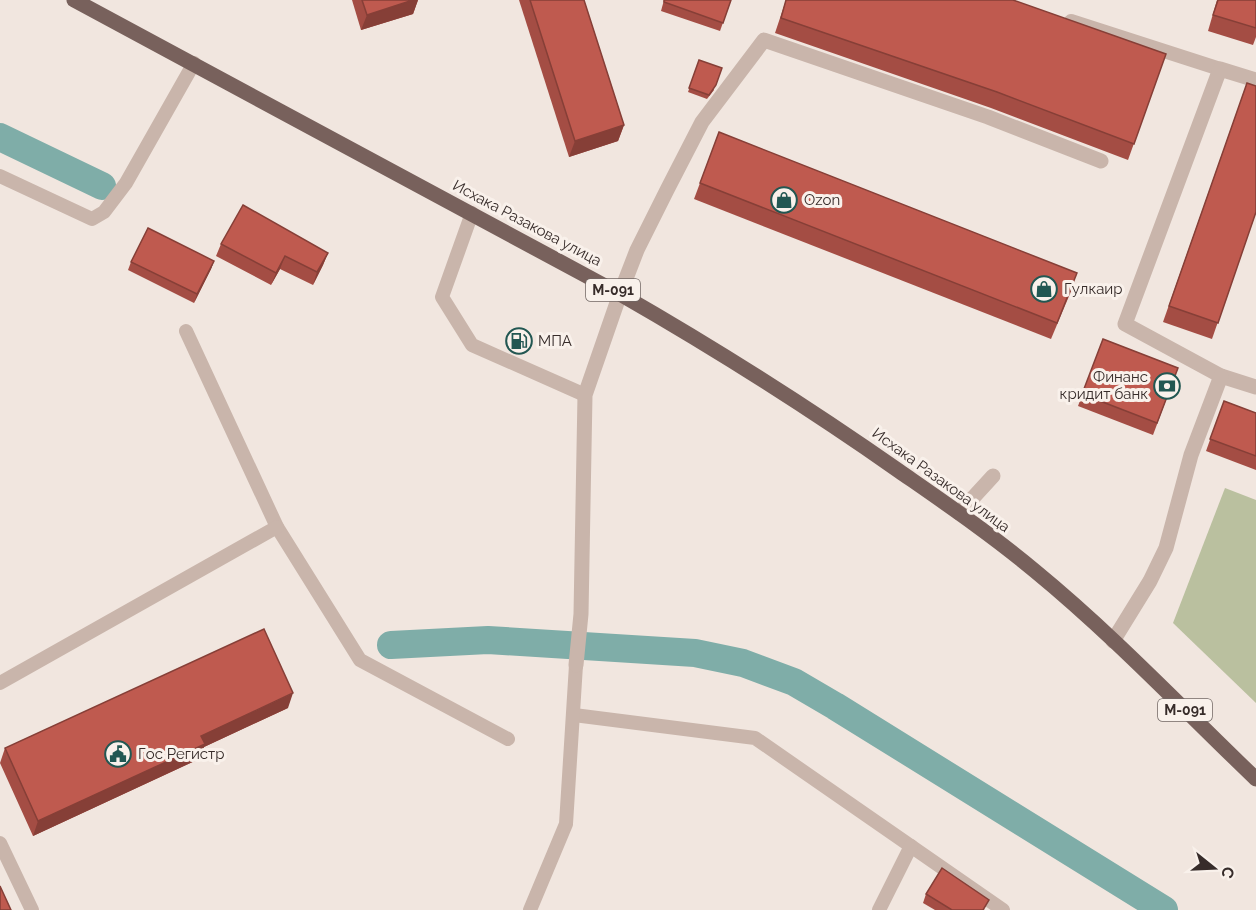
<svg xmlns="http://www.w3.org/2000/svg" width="1256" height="910" font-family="Raleway,sans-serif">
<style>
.green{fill:#bac09f}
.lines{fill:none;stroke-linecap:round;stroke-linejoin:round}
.canal{stroke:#7fada8;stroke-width:28}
.service{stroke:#c9b5ab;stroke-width:14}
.minor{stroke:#c9b5ab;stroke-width:15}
.primary{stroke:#78615c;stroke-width:15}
.wall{fill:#a44d44}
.shaded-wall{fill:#863f37}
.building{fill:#bf5a4f;stroke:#863f37;stroke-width:1.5}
.labels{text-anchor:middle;stroke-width:6;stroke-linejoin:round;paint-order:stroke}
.shield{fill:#f9f1eb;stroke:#716764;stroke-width:1.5}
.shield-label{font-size:14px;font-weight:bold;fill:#372c2a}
.poi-label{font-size:15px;fill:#372c2a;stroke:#f9f1eb;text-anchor:start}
.street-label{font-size:15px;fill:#372c2a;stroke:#f9f1eb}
</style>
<rect width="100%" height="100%" fill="#f1e6df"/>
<!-- green -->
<polygon class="green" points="1225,488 1256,500 1256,703 1173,623"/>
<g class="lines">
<!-- canal -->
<g class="canal">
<polyline points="0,137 102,186"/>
<polyline points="391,645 488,640 695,653 743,663 794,682 835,706 1164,910"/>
</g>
<!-- service -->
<g class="service">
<polyline points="1071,21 1220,69"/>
<polyline points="0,176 92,219 104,212 126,183 194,63"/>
<polyline points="472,213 442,297 472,345 585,395"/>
<polyline points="186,331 277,527 360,660 508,739"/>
<polyline points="0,683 277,527"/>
<polyline points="574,715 755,738 1003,910"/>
<polyline points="0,843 32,910"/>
<polyline points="530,910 566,824 576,665"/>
<polyline points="879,910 911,846"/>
</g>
<!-- minor -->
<g class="minor">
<polyline points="1256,80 1220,69 1125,324 1221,376 1256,387"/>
<polyline points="959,513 993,476"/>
<polyline points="1113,641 1150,581 1166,548 1191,455 1221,376"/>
<polyline points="576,665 581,614 585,395 620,294 637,250 667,190 702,122 764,40 988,117 1101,161"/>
</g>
<!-- primary -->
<path class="primary" d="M 74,0 L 620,294 C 716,349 809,408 899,471 C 945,503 992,535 1035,571 C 1113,635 1183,709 1256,779"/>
</g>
<!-- wall -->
<g class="wall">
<polygon points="352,0 418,0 413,14 361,30"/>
<polygon points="519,0 584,0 624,125 618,141 569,157"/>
<polygon points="664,0 731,0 720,31 661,11"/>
<polygon points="786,0 1166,54 1128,160 991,108 775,33"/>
<polygon points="1217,0 1256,0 1256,37 1253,45 1208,31"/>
<polygon points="699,60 714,90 707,99 688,92"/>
<polygon points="1247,83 1256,212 1212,339 1163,322"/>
<polygon points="719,132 1072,289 1051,339 694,199"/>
<polygon points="221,244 328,253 323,265 313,285 280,269 271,285 216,256"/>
<polygon points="214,261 211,269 194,303 128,270 131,262"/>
<polygon points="1103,339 1178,368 1153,435 1078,406"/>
<polygon points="1224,401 1256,413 1256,470 1206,451"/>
<polygon points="288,708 204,747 199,759 33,836 0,763 5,748"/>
<polygon points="926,894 985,910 935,910 923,903"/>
</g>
<!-- shaded-wall -->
<g class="shaded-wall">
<polygon points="413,0 418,0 413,14 361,30 367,15"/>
<polygon points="624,125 618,141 569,157 575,141"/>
<polygon points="328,253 323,265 313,285 317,272"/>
<polygon points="285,256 280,269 271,285 276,273"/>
<polygon points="214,261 211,269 194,303 197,294"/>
<polygon points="293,693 288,708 204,747 199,759 33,836 38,821 201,736"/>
</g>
<!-- building -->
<g class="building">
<polygon points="362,0 413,0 367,15"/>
<polygon points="530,0 584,0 624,125 575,141"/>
<polygon points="664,0 731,0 723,23 664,2"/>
<polygon points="786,0 1013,0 1166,54 1134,144 997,92 781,18"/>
<polygon points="1218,0 1256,0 1256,28 1213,15"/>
<polygon points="699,60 722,68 716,85 709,95 689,88"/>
<polygon points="1247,83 1256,86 1256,212 1218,323 1169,306"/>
<polygon points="719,132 1077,273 1057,323 700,183"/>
<polygon points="243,205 328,253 317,272 285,256 276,273 221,244"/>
<polygon points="148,228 214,261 197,294 131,262"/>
<polygon points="1103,339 1178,368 1157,423 1082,394"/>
<polygon points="1224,401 1256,413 1256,456 1210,439"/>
<polygon points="264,629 293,693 201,736 205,744 38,821 5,748"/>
<polygon points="942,868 989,900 983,910 952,910 926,894"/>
<polygon points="0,886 11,910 0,910"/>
</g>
<!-- icons -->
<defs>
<g id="shop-ring" transform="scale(1.35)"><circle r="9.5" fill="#f9f1eb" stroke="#225752" stroke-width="1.5"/><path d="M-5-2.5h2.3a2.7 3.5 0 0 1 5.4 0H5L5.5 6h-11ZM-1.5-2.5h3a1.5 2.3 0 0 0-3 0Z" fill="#225752"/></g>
<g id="fuel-ring" transform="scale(1.35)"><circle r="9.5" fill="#f9f1eb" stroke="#225752" stroke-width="1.5"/><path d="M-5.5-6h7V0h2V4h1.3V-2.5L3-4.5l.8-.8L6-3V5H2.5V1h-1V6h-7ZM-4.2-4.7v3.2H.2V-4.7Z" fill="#225752"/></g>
<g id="bank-ring" transform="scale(1.35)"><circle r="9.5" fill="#f9f1eb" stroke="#225752" stroke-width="1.5"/><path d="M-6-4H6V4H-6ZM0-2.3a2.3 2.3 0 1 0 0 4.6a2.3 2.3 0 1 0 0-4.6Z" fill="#225752"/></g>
<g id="civic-ring" transform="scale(1.35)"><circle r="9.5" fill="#f9f1eb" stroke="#225752" stroke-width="1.5"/><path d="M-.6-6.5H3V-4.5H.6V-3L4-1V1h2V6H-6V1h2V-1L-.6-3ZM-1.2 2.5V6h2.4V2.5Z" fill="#225752"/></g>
</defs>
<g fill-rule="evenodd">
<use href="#shop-ring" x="784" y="200"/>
<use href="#shop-ring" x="1044" y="289"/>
<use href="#fuel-ring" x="519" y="341"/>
<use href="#bank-ring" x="1167" y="386"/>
<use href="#civic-ring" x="118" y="754"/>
</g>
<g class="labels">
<!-- shield labels -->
<g class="shield">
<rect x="586" y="279" width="54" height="22" rx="4.5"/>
<rect x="1158" y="699" width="54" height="22" rx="4.5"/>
</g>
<g class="shield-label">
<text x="613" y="295">М-091</text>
<text x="1185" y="715">М-091</text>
</g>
<!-- poi labels -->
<g class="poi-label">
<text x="804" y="205">Ozon</text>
<text x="1064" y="294">Гулкаир</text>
<text x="538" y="346">МПА</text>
<text x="1148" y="382" text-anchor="end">Финанс<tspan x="1148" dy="17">кридит банк</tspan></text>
<text x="138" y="759">Гос Регистр</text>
</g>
<!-- street labels -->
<g class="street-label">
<text transform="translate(527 223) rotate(28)" y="5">Исхака Разакова улица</text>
<text transform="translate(941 480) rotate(36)" y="5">Исхака Разакова улица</text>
</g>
</g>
<!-- north arrow -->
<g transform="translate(1214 868) rotate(108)" stroke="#f9f1eb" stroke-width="4.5" paint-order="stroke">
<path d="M0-4.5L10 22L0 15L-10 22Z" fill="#372c2a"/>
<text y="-9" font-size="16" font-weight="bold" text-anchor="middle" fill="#372c2a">С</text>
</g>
</svg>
